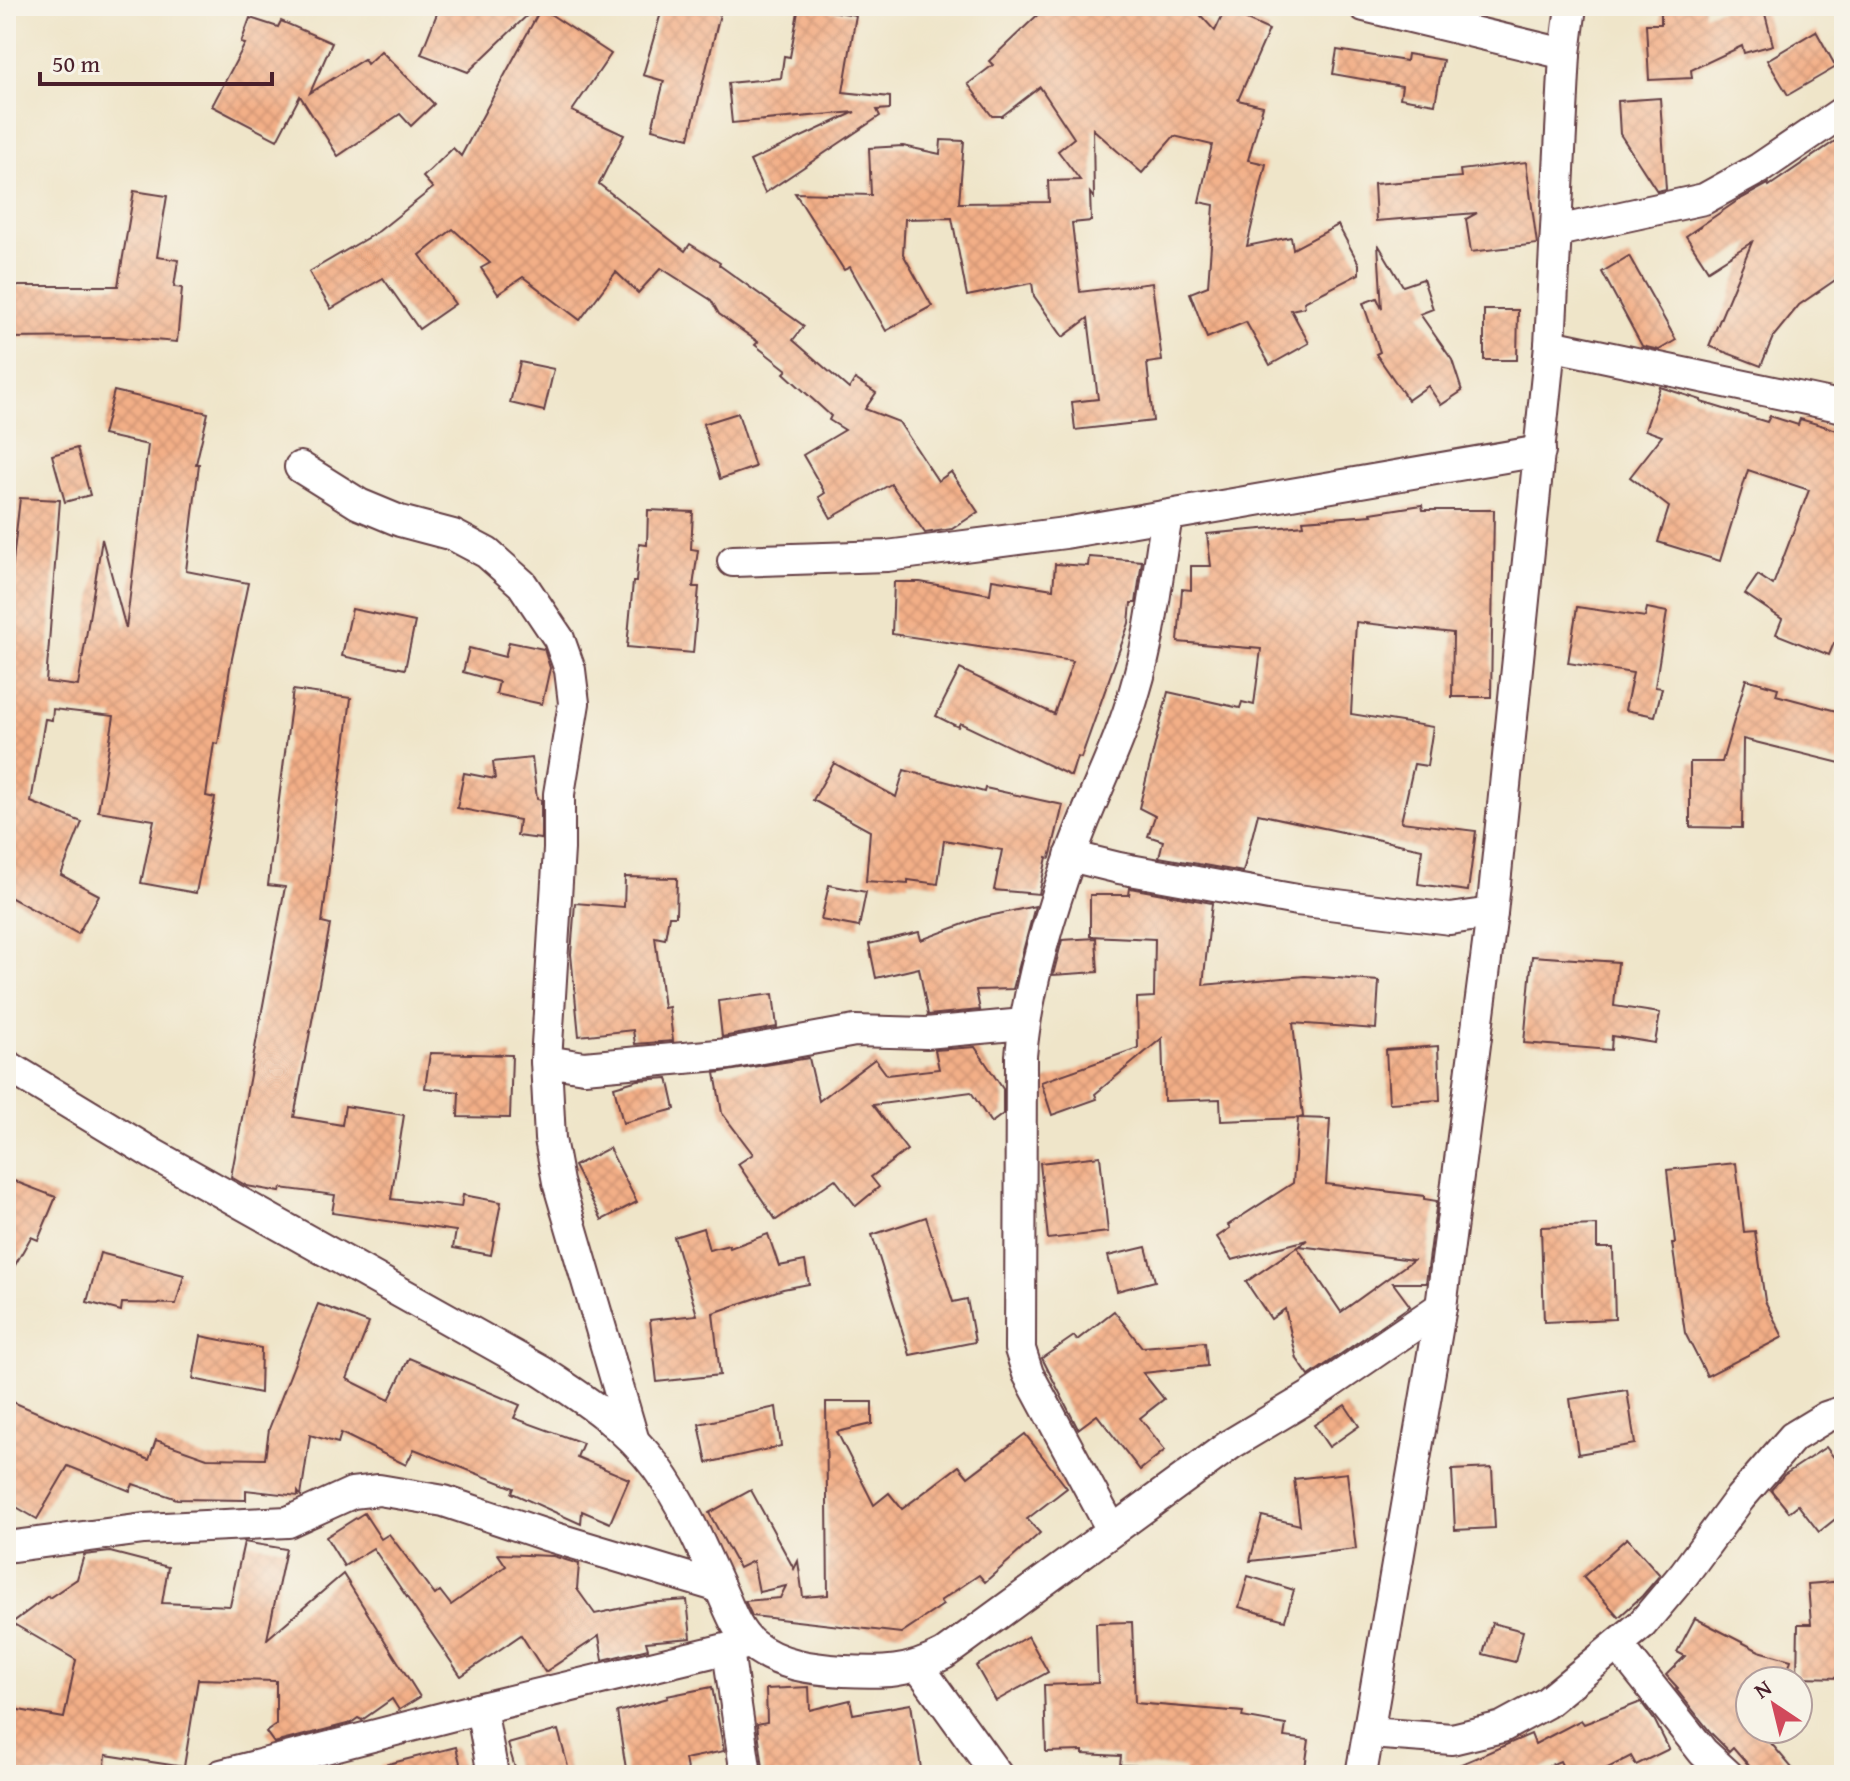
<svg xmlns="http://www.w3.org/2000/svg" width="1850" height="1781" font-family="'Gentium Book Plus',serif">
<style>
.building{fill:url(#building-cross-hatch)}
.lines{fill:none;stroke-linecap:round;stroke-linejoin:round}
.minor-casing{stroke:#633d43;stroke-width:34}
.minor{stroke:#fff;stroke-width:30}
</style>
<defs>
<pattern id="building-cross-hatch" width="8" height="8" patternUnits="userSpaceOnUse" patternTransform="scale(2)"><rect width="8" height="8" fill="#f3af87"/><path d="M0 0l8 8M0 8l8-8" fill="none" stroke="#d29675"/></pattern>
</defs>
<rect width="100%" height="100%" fill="#f7f3e8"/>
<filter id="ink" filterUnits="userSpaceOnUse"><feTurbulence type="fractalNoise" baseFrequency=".0125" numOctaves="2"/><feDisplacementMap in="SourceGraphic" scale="16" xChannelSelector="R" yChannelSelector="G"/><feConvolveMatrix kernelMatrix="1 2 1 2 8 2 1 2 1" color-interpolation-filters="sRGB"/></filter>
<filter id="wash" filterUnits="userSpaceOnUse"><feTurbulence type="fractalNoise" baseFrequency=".006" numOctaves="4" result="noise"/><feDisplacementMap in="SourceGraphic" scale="32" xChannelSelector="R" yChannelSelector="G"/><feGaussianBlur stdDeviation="1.8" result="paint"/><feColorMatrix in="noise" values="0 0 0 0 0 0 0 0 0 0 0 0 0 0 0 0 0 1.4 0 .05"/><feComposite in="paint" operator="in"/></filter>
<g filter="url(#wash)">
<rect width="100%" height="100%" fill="#efe5c9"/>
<g id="blocks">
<!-- building -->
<g class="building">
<polygon points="440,6 537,6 468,72 421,54"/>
<polygon points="663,6 699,6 721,10 689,138 652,129 664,81 643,75"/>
<polygon points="799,6 856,15 843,92 890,97 890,109 877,110 880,116 765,193 750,161 855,112 732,123 728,83 781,78 784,56 790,57"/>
<polygon points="1047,6 1192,6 1215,31 1225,10 1269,30 1238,100 1263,106 1248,160 1266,164 1247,246 1291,237 1293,249 1338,225 1359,264 1359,274 1304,302 1305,307 1291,310 1309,343 1270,365 1246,322 1207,338 1190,293 1208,286 1214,205 1199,202 1212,145 1174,136 1142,173 1093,129 1094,198 1090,193 1091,221 1072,223 1080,292 1152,283 1162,361 1147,363 1153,421 1075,430 1072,402 1098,399 1088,318 1063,337 1034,296 1032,283 967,296 952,218 905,219 903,254 932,306 886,331 850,267 844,270 795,193 871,195 869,148 903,146 940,154 941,140 964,141 959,203 1049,202 1048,181 1080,180 1058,151 1074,138 1040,87 1002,116 992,116 968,84 993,65 989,61"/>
<polygon points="1661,6 1704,6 1704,14 1733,6 1763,6 1773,45 1744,53 1742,46 1691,70 1692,78 1649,80 1646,24 1661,24"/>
<polygon points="541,8 611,54 572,111 624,135 599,184 685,251 690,244 720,263 719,265 804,326 793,340 849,389 855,379 876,393 865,409 899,422 938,481 951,472 978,512 952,529 925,533 891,484 831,518 819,497 825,493 803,455 845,430 829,420 831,416 784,373 787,370 755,345 758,342 719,314 711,300 661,268 638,293 616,272 580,320 523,277 498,294 481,268 490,263 453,229 420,255 455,304 419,329 383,278 331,309 309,272 379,231 433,188 423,177 453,148 461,156"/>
<polygon points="250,18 278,27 281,21 332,43 310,93 364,59 367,64 381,51 434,104 411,126 400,114 338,156 300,96 277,140 212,106 245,44 241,43"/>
<polygon points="1816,31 1836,67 1788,95 1767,60"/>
<polygon points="1337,50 1406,61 1407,54 1443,60 1435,104 1400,98 1402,86 1333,74"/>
<polygon points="1660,98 1666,189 1657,191 1620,134 1618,101"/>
<polygon points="1844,135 1844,274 1799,305 1773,337 1761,366 1709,346 1752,242 1708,270 1686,236 1737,201 1768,184 1769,186"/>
<polygon points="1526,162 1537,244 1471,252 1466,219 1477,213 1376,221 1374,184 1461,177 1460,170"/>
<polygon points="134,191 167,196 157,257 178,260 174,287 182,288 177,342 117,337 6,338 6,286 118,286"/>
<polygon points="1378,244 1403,286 1423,279 1433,309 1420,314 1452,360 1462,391 1441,405 1428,386 1408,400 1376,354 1380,352 1363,303 1377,298 1382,309"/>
<polygon points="1629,256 1676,340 1659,350 1642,346 1602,272"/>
<polygon points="1484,310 1518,310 1517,360 1484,360"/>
<polygon points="520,362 554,369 544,411 510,403"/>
<polygon points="1660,387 1701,400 1701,402 1767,422 1770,416 1798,425 1800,419 1844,432 1844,647 1834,643 1829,655 1776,634 1782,619 1745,594 1758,575 1773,585 1809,490 1748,470 1720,561 1658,542 1669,507 1630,477 1662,436 1645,430"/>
<polygon points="114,391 208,413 196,464 199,464 186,571 248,583 230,668 218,744 214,743 206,796 215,798 196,893 141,883 154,820 98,811 114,716 53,709 52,720 45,719 31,802 82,822 61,875 99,895 78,934 6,895 6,623 20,498 60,500 46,682 78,686 102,539 126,629 148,445 103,435"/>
<polygon points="738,413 755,467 720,479 703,424"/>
<polygon points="77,448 90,495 65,502 52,455"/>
<polygon points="1422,505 1423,510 1494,510 1491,697 1452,697 1453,633 1356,622 1351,714 1433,727 1427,766 1414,764 1401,822 1476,831 1468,891 1418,884 1422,849 1258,814 1243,872 1159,857 1163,841 1148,836 1155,816 1139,808 1168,692 1240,708 1242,702 1254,705 1261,649 1178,642 1182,589 1191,590 1191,566 1211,566 1207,534 1304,525 1303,520 1372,515 1371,513"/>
<polygon points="648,510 693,512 691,549 698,550 693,587 699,587 693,653 627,647 633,582 636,582 639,544 647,545"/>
<polygon points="1089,557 1142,561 1136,603 1131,603 1129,623 1081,758 1077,757 1071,776 960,723 958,727 936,716 960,669 1054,714 1073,661 892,634 894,582 920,582 990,594 992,579 1053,589 1055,564 1088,566"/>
<polygon points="1577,607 1645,617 1647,608 1667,612 1655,687 1662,688 1655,716 1625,710 1633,673 1568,663"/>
<polygon points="352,609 415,622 405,669 342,656"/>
<polygon points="509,642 544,649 550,668 542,704 496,694 499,682 463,672 469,648 505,657"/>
<polygon points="1746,679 1778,688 1776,695 1844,713 1844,764 1743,739 1742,828 1690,827 1690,762 1722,762"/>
<polygon points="293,690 351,698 322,923 330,925 294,1117 342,1125 345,1106 404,1115 391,1199 461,1207 463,1195 501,1202 491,1255 453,1248 456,1231 332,1213 335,1195 281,1188 280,1192 247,1186 231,1177 285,887 268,885"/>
<polygon points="532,758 537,799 541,800 541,839 517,836 519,820 457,808 464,773 495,779 493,762"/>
<polygon points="834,763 896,797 904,770 984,792 985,788 1063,805 1050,858 1047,857 1039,894 994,890 1002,850 944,840 938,884 908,880 908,884 866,881 870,831 813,800"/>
<polygon points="625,877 677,878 676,916 669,916 665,939 655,937 664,1008 669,1007 673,1041 635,1044 633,1030 579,1036 571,954 575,903 624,907"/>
<polygon points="829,885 866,892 859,927 821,920"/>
<polygon points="1130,888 1212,903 1203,985 1305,976 1379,981 1376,1029 1293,1023 1303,1117 1299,1118 1330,1119 1326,1184 1424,1196 1424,1199 1437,1201 1426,1283 1393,1283 1410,1306 1309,1376 1297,1359 1285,1309 1271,1319 1246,1282 1297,1247 1341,1312 1413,1260 1299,1246 1307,1240 1232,1260 1217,1237 1230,1228 1228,1225 1293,1183 1298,1118 1221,1121 1220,1099 1164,1101 1162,1038 1095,1094 1097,1099 1052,1115 1041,1082 1138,1048 1137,998 1154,997 1155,939 1090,936 1090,895 1129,895"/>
<polygon points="1035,906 1013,989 976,990 980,1010 928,1015 919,968 876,978 869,944 919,932 921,940 980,918"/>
<polygon points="1096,938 1098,972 1053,975 1062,940"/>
<polygon points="1532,956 1618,962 1614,1006 1660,1013 1655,1043 1612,1036 1611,1050 1524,1043"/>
<polygon points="773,994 777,1027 722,1037 718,1001"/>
<polygon points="1438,1046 1440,1100 1389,1103 1386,1050"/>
<polygon points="975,1047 1003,1089 1003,1114 991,1123 971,1092 873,1105 907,1150 871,1177 879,1187 856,1206 835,1179 776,1220 738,1164 753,1154 722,1113 715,1073 809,1058 819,1101 875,1059 887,1075 939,1069 935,1050"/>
<polygon points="430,1053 512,1055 510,1118 458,1117 459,1092 425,1088"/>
<polygon points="668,1078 675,1109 623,1123 614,1087 638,1080"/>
<polygon points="609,1148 637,1202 602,1220 574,1166"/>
<polygon points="1100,1156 1108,1232 1048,1239 1040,1163"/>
<polygon points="1736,1163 1744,1232 1755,1231 1765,1301 1783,1337 1707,1376 1685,1333 1672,1243 1675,1243 1667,1170"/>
<polygon points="6,1178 56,1197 38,1240 31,1237 6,1281"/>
<polygon points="926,1217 953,1302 967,1299 975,1342 910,1355 872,1235"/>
<polygon points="1597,1225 1597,1248 1613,1248 1615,1319 1544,1322 1541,1227"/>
<polygon points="703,1228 709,1250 729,1245 730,1248 768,1234 779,1266 805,1261 809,1284 783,1289 713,1313 720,1375 657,1382 650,1320 697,1315 674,1237"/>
<polygon points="1146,1247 1155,1281 1117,1291 1108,1256"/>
<polygon points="100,1253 184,1275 176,1304 122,1303 121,1311 87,1302"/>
<polygon points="318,1304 369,1323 347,1379 389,1400 409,1358 520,1405 514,1418 583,1443 577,1457 629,1479 610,1523 582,1511 581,1524 512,1493 514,1488 414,1449 406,1465 341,1433 338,1443 310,1435 301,1496 298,1492 298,1496 246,1490 246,1500 177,1499 133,1484 130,1491 68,1466 37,1519 6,1501 6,1399 149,1460 156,1440 207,1458 265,1459 269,1429"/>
<polygon points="1114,1311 1142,1347 1205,1342 1207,1366 1143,1373 1164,1399 1140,1418 1165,1450 1140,1470 1097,1415 1078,1429 1042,1358 1074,1336 1077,1340"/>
<polygon points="201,1336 261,1348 260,1393 193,1379"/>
<polygon points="1627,1390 1635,1444 1578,1454 1570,1399"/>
<polygon points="826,1402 872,1402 872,1424 837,1432 874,1505 889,1493 902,1509 959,1466 968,1477 1025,1434 1067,1488 1027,1519 1040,1533 1010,1560 985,1582 979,1575 940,1601 943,1605 901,1633 752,1616 745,1601 780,1598 786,1586 759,1592 753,1561 739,1568 709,1513 751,1490 794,1569 798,1561 803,1597 828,1595"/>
<polygon points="1345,1405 1359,1426 1329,1447 1314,1425"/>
<polygon points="776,1407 781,1446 707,1463 699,1424"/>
<polygon points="1826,1447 1844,1471 1844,1512 1819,1532 1798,1505 1789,1512 1771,1490 1784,1475"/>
<polygon points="1492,1468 1495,1528 1455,1530 1452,1470"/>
<polygon points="1347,1473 1356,1549 1250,1561 1262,1516 1300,1525 1294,1479"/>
<polygon points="364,1513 381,1539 389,1534 435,1595 440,1591 451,1605 506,1566 498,1554 553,1556 579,1564 577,1589 595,1614 646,1603 687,1600 691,1638 646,1642 648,1649 603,1660 599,1636 545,1672 521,1635 461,1676 373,1548 344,1566 326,1537"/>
<polygon points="1627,1538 1660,1575 1642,1596 1619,1617 1583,1577"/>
<polygon points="244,1542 286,1549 267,1639 343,1574 420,1697 399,1710 392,1699 362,1720 358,1718 351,1723 274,1743 266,1732 276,1725 276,1681 198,1679 184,1767 106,1755 104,1775 6,1775 6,1749 13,1709 64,1718 76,1660 12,1623 48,1596 49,1598 77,1579 84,1555 110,1552 168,1567 162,1603 230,1606"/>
<polygon points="1248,1576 1294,1590 1285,1620 1239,1607"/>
<polygon points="1844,1581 1844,1678 1797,1677 1798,1624 1811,1624 1808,1584"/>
<polygon points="1695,1618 1759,1651 1791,1660 1785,1681 1750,1681 1750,1729 1759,1729 1798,1775 1757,1775 1733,1747 1729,1751 1712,1734 1676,1689 1678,1688 1666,1675 1685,1656 1677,1652"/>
<polygon points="1132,1622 1135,1703 1243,1712 1242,1717 1286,1725 1284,1737 1309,1740 1304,1775 1184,1775 1185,1768 1120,1765 1121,1756 1083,1754 1083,1751 1046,1752 1044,1685 1098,1683 1096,1623"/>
<polygon points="1492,1623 1523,1631 1515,1662 1483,1654"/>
<polygon points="1028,1636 1048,1672 996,1701 976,1666"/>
<polygon points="712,1687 724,1751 685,1759 688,1775 627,1775 617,1712 668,1698 667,1696"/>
<polygon points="809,1687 810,1710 850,1700 853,1714 911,1704 922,1775 764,1775 757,1724 767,1722 766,1689"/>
<polygon points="1641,1702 1655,1721 1669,1749 1636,1765 1631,1756 1594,1775 1567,1775 1560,1761 1527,1775 1436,1775 1531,1734 1535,1744 1581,1720 1584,1724"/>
<polygon points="558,1730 569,1770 552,1775 517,1775 508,1744"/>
<polygon points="456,1747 463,1775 381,1775 380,1766"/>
</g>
</g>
</g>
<g filter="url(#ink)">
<use href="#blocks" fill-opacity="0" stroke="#633d43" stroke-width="2"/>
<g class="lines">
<!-- minor casing -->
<g class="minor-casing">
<g id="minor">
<polyline points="1364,6 1565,54"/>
<polyline points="1557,231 1704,199 1760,168 1844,111"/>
<polyline points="1550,345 1844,407"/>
<polyline points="300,467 359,504 400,521 453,535 487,553 522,584 559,639 570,670 574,703 559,794 559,849 546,1061 550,1139 558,1182 633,1438"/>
<polyline points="733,561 887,556 1065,533 1540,451"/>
<polyline points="1070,856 1119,868 1297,900 1450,919 1492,913"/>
<polyline points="546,1061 584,1067 729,1054 855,1031 926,1033 1024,1024"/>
<path d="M 6,1065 L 153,1154 L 541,1371 C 584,1399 626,1426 657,1468 C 683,1504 701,1546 719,1586 C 728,1605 736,1631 752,1644 C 778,1665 812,1669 844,1671 C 884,1673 908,1673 944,1654 L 1231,1444 L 1311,1396 L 1441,1307"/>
<path d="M 1112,1530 L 1028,1374 L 1020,1349 L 1021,1056 C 1027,989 1048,919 1071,855 C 1090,800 1119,747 1135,690 C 1152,634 1157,574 1167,516"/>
<polyline points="6,1547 144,1529 288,1522 352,1493 379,1490 444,1501 549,1536 719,1587"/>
<polyline points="1618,1645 1703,1752 1728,1775"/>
<polyline points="728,1650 746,1775"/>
<polyline points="919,1667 997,1775"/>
<polyline points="481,1708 493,1775"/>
<polyline points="1369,1733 1452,1739 1502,1727 1546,1703 1642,1624 1684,1574 1740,1498 1793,1437 1826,1417 1844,1411"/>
<polyline points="221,1775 481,1708 750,1643"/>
<polyline points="1361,1775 1441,1307 1492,913 1550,345 1565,54 1571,6"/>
</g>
</g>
<!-- minor -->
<use href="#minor" class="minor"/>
</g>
</g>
<!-- margin -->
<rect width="1850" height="1781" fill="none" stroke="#f7f3e8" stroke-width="32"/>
<!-- north arrow -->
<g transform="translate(1774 1705) rotate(325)"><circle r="38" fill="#f7f3e8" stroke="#b29e9c" stroke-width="2"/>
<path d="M0-6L14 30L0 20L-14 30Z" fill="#d1495b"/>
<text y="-12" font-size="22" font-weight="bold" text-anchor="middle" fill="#4a1f2b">N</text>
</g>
<!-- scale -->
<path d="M40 72v12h232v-12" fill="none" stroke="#4a1f2b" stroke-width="4"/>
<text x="52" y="72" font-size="24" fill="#4a1f2b" stroke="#f7f3e8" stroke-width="6" paint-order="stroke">50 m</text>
</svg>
